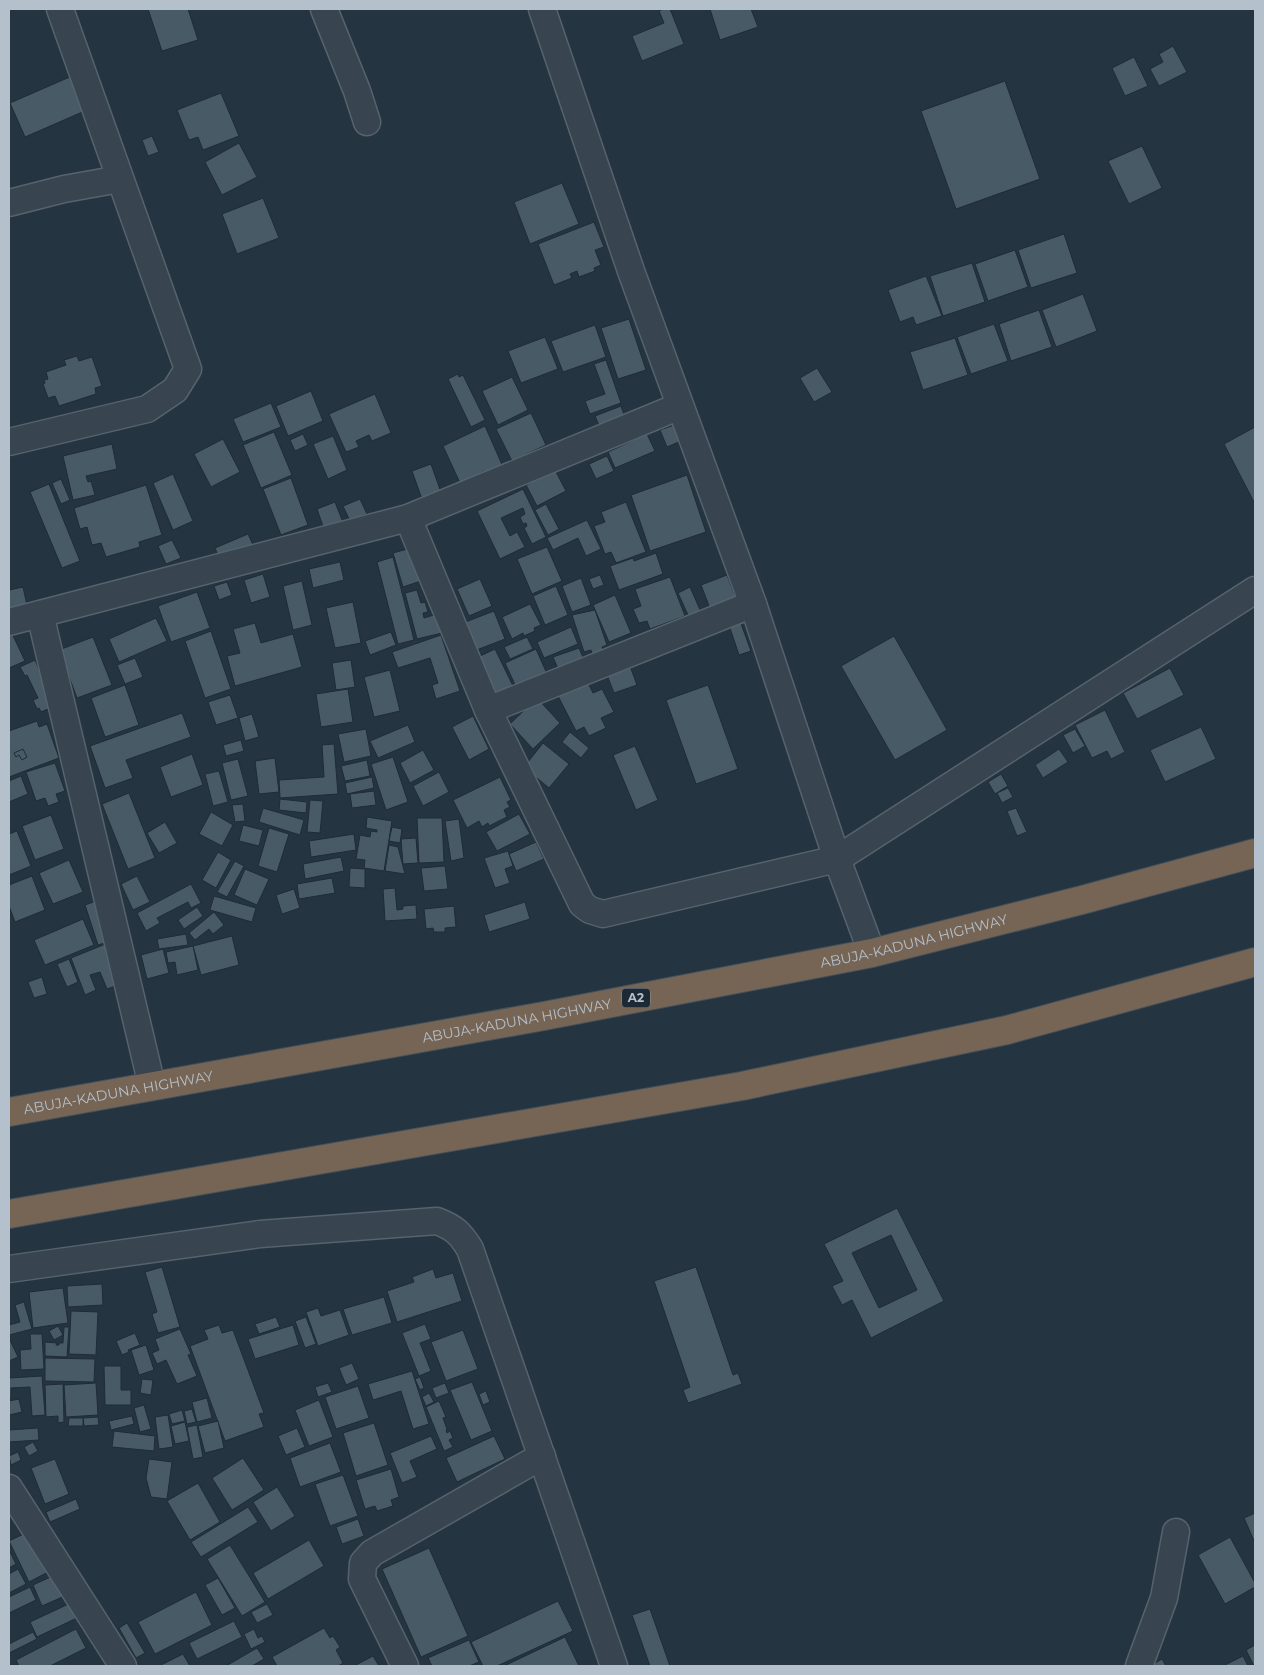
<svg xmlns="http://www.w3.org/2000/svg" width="1264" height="1675" font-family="Montserrat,sans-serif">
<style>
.building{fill:#485a66;stroke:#1f2c37;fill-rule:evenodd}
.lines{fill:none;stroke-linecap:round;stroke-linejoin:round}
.minor-casing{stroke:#56636e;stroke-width:29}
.highway-casing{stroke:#43505b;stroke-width:30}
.minor{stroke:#384550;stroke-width:26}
.highway{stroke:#766555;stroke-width:28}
.labels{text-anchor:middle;stroke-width:5;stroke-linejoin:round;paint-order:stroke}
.shield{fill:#1d2a35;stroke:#87939e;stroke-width:1}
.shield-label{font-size:12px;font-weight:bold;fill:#b4c0cb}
.street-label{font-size:14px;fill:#b4c0cb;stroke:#1d2a35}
</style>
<rect width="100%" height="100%" fill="#243440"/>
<!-- building -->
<g class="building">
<polygon points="148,9 188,9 198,40 162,51"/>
<polygon points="663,9 670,9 684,44 642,61 632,36 664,23 659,11"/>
<polygon points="710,9 751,9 758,27 720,40"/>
<polygon points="1173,46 1187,72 1159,86 1150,69 1163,62 1159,54"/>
<polygon points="1134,57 1148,86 1125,96 1112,68"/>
<polygon points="72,76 87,110 25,137 10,103"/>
<polygon points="1005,81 1040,179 956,209 921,111"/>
<polygon points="221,93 239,136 203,150 198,137 189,140 177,110"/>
<polygon points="152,136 159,152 148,156 142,140"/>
<polygon points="239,143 257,177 222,195 205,162"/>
<polygon points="1142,146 1162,188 1129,204 1108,161"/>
<polygon points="562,183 579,224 530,244 514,202"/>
<polygon points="263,198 279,238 237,254 222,214"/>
<polygon points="594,222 604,247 595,250 601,265 594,268 595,271 579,277 577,271 570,274 572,278 554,285 538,244"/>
<polygon points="1064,234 1077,273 1031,288 1018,250"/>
<polygon points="1015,250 1028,287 988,301 975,264"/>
<polygon points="972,263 985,302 943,316 930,276"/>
<polygon points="926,276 942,316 916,325 913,317 900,322 888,290"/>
<polygon points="1083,294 1097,331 1056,347 1042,310"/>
<polygon points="1039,310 1052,347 1011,361 999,324"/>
<polygon points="629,319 646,370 618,379 601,328"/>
<polygon points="994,324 1008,361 971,374 957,337"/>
<polygon points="595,325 606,357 563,372 551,341"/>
<polygon points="545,337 558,369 521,383 508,351"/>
<polygon points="955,338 968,375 923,390 910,352"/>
<polygon points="77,356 79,361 92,357 102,386 95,388 96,394 59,406 55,396 48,398 43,384 45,383 44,380 48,379 46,372 66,365 64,360"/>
<polygon points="606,360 621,403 590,414 585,401 605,394 594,364"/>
<polygon points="817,368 832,392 814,402 800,378"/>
<polygon points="458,374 459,377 463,375 485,420 471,427 448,379"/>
<polygon points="512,377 528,410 498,425 482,391"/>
<polygon points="311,391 323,421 288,436 276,406"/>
<polygon points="375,394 391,433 372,441 369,435 356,441 359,447 346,452 329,414"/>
<polygon points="271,403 281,427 243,442 233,419"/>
<polygon points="621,406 626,420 601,430 595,416"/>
<polygon points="531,413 546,445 512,461 496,429"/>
<polygon points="674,425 681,441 667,447 660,430"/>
<polygon points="485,426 504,469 487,477 485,471 460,483 443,446"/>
<polygon points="1255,427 1255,504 1224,444"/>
<polygon points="274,432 292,475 261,488 243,445"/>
<polygon points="303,434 308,445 295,451 290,440"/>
<polygon points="647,434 655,451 615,468 608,452"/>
<polygon points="333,436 347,470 328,479 313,444"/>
<polygon points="223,439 240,472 211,487 194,454"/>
<polygon points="112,444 117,469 86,476 88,482 91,481 95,495 73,500 63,456"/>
<polygon points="607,456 614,471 596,479 589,464"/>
<polygon points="431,464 442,495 423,502 412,471"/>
<polygon points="555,470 566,491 537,506 526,485"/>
<polygon points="173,474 193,521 173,530 153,483"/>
<polygon points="687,475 706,532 650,551 631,495"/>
<polygon points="291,478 308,525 281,535 263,489"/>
<polygon points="61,479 70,500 61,504 52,483"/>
<polygon points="49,484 80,561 62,568 30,492"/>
<polygon points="146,485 162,535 139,542 140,547 106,557 101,543 92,545 87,527 80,529 74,508"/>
<polygon points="523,489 546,537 532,544 524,528 527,526 526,523 523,524 520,517 525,514 523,508 501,518 510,536 517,532 525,547 500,559 477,511"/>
<polygon points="360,499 367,514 350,521 343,506"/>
<polygon points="335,502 344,525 325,532 317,509"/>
<polygon points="626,502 646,552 616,563 611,552 605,554 594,526 605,522 601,512"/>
<polygon points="546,504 559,529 548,535 535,510"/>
<polygon points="587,520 601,549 586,556 578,538 553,550 547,538"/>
<polygon points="248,534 255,549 221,563 215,548"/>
<polygon points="172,540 181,558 166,564 158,546"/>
<polygon points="547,547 562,581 532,594 517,559"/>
<polygon points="411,548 421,581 403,587 393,553"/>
<polygon points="656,553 663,574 619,590 610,566 633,558 634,561"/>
<polygon points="393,557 414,640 398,644 377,562"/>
<polygon points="340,562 344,580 313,588 309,569"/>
<polygon points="263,574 270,597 251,603 244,580"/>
<polygon points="600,575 604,585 593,589 589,579"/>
<polygon points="727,575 737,601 711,611 701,585"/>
<polygon points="670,577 685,616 650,629 647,621 639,623 633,609 641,606 635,589"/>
<polygon points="581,578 591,605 572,612 562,586"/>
<polygon points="480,579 492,606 469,616 457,589"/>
<polygon points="302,581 312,625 293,630 283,586"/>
<polygon points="227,582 232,595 219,600 214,586"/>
<polygon points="556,586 568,615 545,625 533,596"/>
<polygon points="23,587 27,605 9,608 9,590"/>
<polygon points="690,587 701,612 689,617 678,593"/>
<polygon points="417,590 421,603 425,602 428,612 423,613 424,618 437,614 442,633 417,639 405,593"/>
<polygon points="197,592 210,628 171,642 158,606"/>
<polygon points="615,595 631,633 609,642 593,605"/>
<polygon points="353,602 361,643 335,648 326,608"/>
<polygon points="530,604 541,625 534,628 535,631 524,636 523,633 512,639 502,617"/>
<polygon points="595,610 607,645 602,647 604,653 593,656 591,650 584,652 572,615"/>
<polygon points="494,611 505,639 474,651 463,623"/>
<polygon points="156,618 167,641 119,662 109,639"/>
<polygon points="740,621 751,651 739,655 729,625"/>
<polygon points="255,623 261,643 293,634 302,667 235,686 227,656 240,653 233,629"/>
<polygon points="9,627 25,661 9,668"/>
<polygon points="571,627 578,644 544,658 537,642"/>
<polygon points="211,631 231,689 205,698 185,641"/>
<polygon points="391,632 396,645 370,655 365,641"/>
<polygon points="441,635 460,691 436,699 432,685 438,683 430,658 398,668 392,652"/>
<polygon points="894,636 947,730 895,760 841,666"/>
<polygon points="93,637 112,685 77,698 59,650"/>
<polygon points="527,637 533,649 510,659 504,647"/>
<polygon points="579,648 585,662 559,671 553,657"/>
<polygon points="495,649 515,690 498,698 478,657"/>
<polygon points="536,649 548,676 517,689 505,663"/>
<polygon points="135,658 143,677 125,684 117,665"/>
<polygon points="35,660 55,706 41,712 39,708 37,709 33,700 38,698 27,675 25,676 20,667"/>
<polygon points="351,660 355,687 336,690 332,663"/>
<polygon points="630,666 637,685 614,693 607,675"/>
<polygon points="1170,668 1184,695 1137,719 1123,693"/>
<polygon points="390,670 400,711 374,717 364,677"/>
<polygon points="587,681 593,693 602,689 614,712 601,718 606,728 589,736 584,727 576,731 558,696"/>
<polygon points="125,685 139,725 105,737 91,698"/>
<polygon points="708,685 738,769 696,784 666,700"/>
<polygon points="348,689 353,722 321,727 316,694"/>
<polygon points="230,695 238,718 216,725 208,702"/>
<polygon points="537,698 560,723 533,749 510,724"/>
<polygon points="1105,710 1125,752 1111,759 1107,751 1092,758 1075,725"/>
<polygon points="182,713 191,737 126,760 133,778 105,788 90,746"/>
<polygon points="252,714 259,737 245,741 239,718"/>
<polygon points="473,716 489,749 469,760 452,727"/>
<polygon points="37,721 39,727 47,724 59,758 9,777 9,731"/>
<polygon points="408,725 415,742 378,758 370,741"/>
<polygon points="1201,727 1216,759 1165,782 1150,750"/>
<polygon points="366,729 371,756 344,762 338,734"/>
<polygon points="1075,729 1085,746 1073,753 1063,735"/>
<polygon points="570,732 589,748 581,758 562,742"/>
<polygon points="241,740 244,751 226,756 223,745"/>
<polygon points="543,743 569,764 549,788 524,767"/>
<polygon points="334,744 338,794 280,798 279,780 324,777 322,745"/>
<polygon points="635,746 658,800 636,810 613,755"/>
<polygon points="23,749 27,757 22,760 19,755 16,757 14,753"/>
<polygon points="1059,749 1068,762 1043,778 1035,765"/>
<polygon points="423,750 434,770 410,783 400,763"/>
<polygon points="192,754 203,785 171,797 160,767"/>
<polygon points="393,757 408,802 386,810 371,764"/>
<polygon points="275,758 279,792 259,794 255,761"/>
<polygon points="238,759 248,796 231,800 222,763"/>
<polygon points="367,760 370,776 345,781 341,766"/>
<polygon points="55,763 65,791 56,794 59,802 48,806 45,798 36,801 26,772"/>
<polygon points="219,771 228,802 213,806 205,774"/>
<polygon points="439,772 449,792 423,806 413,786"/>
<polygon points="1001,774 1008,786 995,794 988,782"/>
<polygon points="21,776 28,794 9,802 9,781"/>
<polygon points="372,777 374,788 347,794 345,783"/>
<polygon points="500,777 511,800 507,802 510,807 504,810 507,817 489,826 488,823 482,827 479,821 467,828 453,800"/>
<polygon points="1008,788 1013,797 1002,803 997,793"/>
<polygon points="374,791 376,805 352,808 350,794"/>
<polygon points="129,793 155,858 128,869 102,804"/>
<polygon points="280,799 307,802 306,813 279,810"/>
<polygon points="310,800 323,801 320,833 307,832"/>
<polygon points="243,804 245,821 235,822 232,805"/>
<polygon points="263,808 304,820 300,835 259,822"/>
<polygon points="1016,808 1027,832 1017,836 1007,811"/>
<polygon points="211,812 233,825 222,846 199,834"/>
<polygon points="519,814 530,834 497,851 486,832"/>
<polygon points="51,815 64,849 35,860 22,826"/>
<polygon points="367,817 392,821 384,871 364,868 365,860 356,859 360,835 370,837 371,831 377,832 377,830 366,828"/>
<polygon points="417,818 442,818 444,862 419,863"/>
<polygon points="459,819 464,858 451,861 445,821"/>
<polygon points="165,822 177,843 159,853 147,833"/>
<polygon points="243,825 263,830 259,846 239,841"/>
<polygon points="392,827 402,829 400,843 389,841"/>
<polygon points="269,828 289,834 277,872 258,866"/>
<polygon points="17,831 31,866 9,875 9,834"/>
<polygon points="354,834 356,850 311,857 309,841"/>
<polygon points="416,838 418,863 403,864 401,839"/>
<polygon points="536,842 544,859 516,871 509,854"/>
<polygon points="389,845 398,847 405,874 385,871"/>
<polygon points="508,851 513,866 505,869 510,883 495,888 484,858"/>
<polygon points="218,852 231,860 216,888 202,880"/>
<polygon points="341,857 344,871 305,879 303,864"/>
<polygon points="69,860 83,892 53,904 39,873"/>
<polygon points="235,861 244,866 227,897 217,892"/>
<polygon points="445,866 448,889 424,891 421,868"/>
<polygon points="350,868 365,869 365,888 349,887"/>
<polygon points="245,869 269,879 257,905 234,895"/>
<polygon points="32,876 45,910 15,922 9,906 9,885"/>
<polygon points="137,876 150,902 133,910 121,884"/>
<polygon points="332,878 335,893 299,899 297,884"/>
<polygon points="191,884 201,903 191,908 188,902 157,918 160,923 146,931 137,913"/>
<polygon points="395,888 397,910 403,909 403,906 416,905 417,919 385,921 383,889"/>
<polygon points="294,889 300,908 282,914 276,895"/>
<polygon points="214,896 256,908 252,922 210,910"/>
<polygon points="99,900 111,941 98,945 85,905"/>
<polygon points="525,902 530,919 489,932 484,915"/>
<polygon points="454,906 456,927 445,928 445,932 434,932 433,928 426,929 424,909"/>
<polygon points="197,907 203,916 184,929 178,920"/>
<polygon points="214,912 224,925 213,934 209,929 195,940 189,933"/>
<polygon points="83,919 94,945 45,965 34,940"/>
<polygon points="186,934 188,945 159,949 157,939"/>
<polygon points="232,936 239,965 201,975 193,946"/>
<polygon points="108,943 123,983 107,989 100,972 90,975 96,990 85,995 71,958"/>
<polygon points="193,946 198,970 177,975 175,962 168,963 166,952"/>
<polygon points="163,949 169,973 147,979 141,955"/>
<polygon points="69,959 78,982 67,987 57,964"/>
<polygon points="42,977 47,994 34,998 28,982"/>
<path d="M 897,1208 L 944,1301 L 871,1338 L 852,1300 L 842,1305 L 832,1286 L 843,1281 L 824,1244 ZM 891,1235 L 917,1290 L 879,1308 L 852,1253 Z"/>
<polygon points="162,1267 180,1327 158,1333 152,1314 157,1312 145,1272"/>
<polygon points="696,1267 733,1375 738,1373 742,1384 688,1403 683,1390 690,1387 654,1281"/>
<polygon points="433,1269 436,1278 453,1273 462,1301 397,1322 387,1291 414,1282 412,1277"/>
<polygon points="102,1284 103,1305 68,1307 67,1286"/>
<polygon points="63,1288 68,1323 33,1328 29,1292"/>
<polygon points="384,1297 392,1323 352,1335 343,1309"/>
<polygon points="24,1302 32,1329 9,1335 9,1325 20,1322 15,1305"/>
<polygon points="318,1308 321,1316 340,1310 349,1335 318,1346 306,1312"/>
<polygon points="71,1311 98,1312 96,1355 69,1354"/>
<polygon points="276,1317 280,1327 259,1334 255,1324"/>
<polygon points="306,1317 316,1344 305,1348 295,1321"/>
<polygon points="425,1324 431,1339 420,1343 431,1371 419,1376 402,1333"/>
<polygon points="219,1325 222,1333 233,1330 264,1413 259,1414 264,1427 225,1441 190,1346 208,1339 204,1330"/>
<polygon points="293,1325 299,1345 255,1359 248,1339"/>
<polygon points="58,1326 63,1335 54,1340 49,1331"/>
<polygon points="64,1327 69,1327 67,1357 45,1356 45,1342 57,1343 56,1345 59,1345 59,1343 63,1343"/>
<polygon points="180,1329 191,1354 188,1355 197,1376 177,1384 166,1360 157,1364 152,1353 159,1350 155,1339"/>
<polygon points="463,1330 478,1369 446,1381 431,1342"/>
<polygon points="135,1333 140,1345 128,1350 129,1352 122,1355 116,1341"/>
<polygon points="30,1334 42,1334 44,1369 21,1370 20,1350 31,1349"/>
<polygon points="9,1338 18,1357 9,1361"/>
<polygon points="146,1345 154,1370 139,1375 131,1350"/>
<polygon points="45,1358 95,1359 94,1382 45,1381"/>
<polygon points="352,1363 359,1379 346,1385 339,1368"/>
<polygon points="104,1366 121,1366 121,1390 131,1390 131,1405 105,1405"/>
<polygon points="412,1371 429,1424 413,1429 401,1391 373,1400 368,1384"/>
<polygon points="42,1376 45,1415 32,1416 30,1387 11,1388 11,1398 9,1398 9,1378"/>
<polygon points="420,1377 424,1388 420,1390 415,1379"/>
<polygon points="142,1379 153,1380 151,1395 140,1393"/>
<polygon points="472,1382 492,1431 471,1440 450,1390"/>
<polygon points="96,1383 98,1415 66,1417 64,1385"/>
<polygon points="328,1383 332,1392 318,1397 315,1387"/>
<polygon points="445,1383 449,1393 436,1398 432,1388"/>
<polygon points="63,1384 64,1422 58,1423 58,1416 46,1417 45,1385"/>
<polygon points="358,1386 369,1418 336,1429 325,1397"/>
<polygon points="486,1391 490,1402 483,1405 479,1394"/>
<polygon points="429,1393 434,1402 426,1406 422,1397"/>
<polygon points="207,1398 212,1418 197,1422 192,1402"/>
<polygon points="19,1399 22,1412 9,1415 9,1401"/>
<polygon points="319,1400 333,1437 309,1446 295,1410"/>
<polygon points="439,1401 446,1417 443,1418 447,1429 446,1430 447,1433 450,1431 453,1438 449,1440 453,1447 444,1451 426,1407"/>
<polygon points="144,1405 151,1429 140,1432 134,1408"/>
<polygon points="192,1409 196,1422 187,1424 184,1411"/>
<polygon points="182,1410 185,1421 172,1424 169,1414"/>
<polygon points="168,1415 173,1447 159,1449 155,1417"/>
<polygon points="132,1416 134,1424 111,1430 109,1421"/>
<polygon points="98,1417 99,1425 84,1426 83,1418"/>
<polygon points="69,1418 83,1418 83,1426 68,1426"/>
<polygon points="218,1421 224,1448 205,1453 198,1426"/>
<polygon points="185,1422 189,1441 175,1444 171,1426"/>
<polygon points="374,1423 388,1465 356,1476 343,1433"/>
<polygon points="197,1425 203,1457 193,1459 187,1427"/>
<polygon points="38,1428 39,1440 9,1442 9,1430"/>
<polygon points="297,1428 305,1447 286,1455 278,1436"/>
<polygon points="114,1431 155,1436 154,1451 112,1447"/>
<polygon points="431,1436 437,1449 410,1461 417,1477 402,1483 390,1453"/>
<polygon points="494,1436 505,1459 457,1482 446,1458"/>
<polygon points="33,1442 38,1451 29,1456 24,1447"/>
<polygon points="330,1443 341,1472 300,1487 290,1458"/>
<polygon points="18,1452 21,1460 11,1465 9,1456"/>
<polygon points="243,1458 264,1490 232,1510 212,1478"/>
<polygon points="55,1459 69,1494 45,1504 31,1468"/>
<polygon points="149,1459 172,1462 167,1499 151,1497 146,1478"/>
<polygon points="391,1469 399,1497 391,1500 393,1506 377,1511 375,1506 365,1509 356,1480"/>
<polygon points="343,1475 358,1516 330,1526 315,1484"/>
<polygon points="198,1483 220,1522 190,1540 167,1501"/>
<polygon points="277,1487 295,1516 271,1531 253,1502"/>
<polygon points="76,1499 80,1509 50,1522 46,1512"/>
<polygon points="248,1507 258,1522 201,1557 191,1542"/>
<polygon points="1255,1513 1255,1543 1244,1518"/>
<polygon points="358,1519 364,1536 342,1544 336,1527"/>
<polygon points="30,1531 50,1571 29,1582 9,1541"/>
<polygon points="1230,1537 1255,1583 1255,1587 1225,1604 1198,1555"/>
<polygon points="309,1540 324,1566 268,1599 253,1573"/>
<polygon points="230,1545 265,1602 242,1616 207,1559"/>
<polygon points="429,1548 468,1636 421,1657 382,1569"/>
<polygon points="9,1550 16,1564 9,1568"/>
<polygon points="18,1569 26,1584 9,1593 9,1574"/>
<polygon points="57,1574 67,1595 42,1606 33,1585"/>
<polygon points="218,1578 235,1608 222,1615 205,1585"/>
<polygon points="30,1587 36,1600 9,1613 9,1597"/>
<polygon points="196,1592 212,1625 155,1654 138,1622"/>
<polygon points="75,1601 81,1616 37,1637 30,1622"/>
<polygon points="558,1601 573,1631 497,1666 483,1666 471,1642"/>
<polygon points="267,1604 273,1615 257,1623 251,1612"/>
<polygon points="650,1609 670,1666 650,1666 632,1615"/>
<polygon points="234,1621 242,1637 197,1659 189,1643"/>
<polygon points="127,1623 145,1653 136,1658 119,1628"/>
<polygon points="324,1628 330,1638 333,1636 340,1647 336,1650 343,1663 338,1666 277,1666 272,1657"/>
<polygon points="76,1629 86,1648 50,1666 19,1666 16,1660"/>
<polygon points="254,1629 258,1638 262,1636 265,1642 251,1649 244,1634"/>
<polygon points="33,1632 37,1639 9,1653 9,1644"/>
<polygon points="565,1637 579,1666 504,1666"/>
<polygon points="469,1640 479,1662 469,1666 432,1666 428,1658"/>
<polygon points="1255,1645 1255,1666 1254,1666 1246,1650"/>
<polygon points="257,1648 264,1659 252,1666 226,1666"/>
<polygon points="183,1654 190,1666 159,1666"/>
<polygon points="373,1656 379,1666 354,1666"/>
<polygon points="1243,1656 1248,1666 1223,1666"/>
<polygon points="1162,1659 1166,1666 1150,1666"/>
</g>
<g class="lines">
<!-- minor casing -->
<g class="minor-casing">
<g id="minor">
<polyline points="324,9 357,91 367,122"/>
<polyline points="542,9 631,271 753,604 837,859 872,953"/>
<polyline points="9,203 64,189 120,179"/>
<polyline points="9,442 147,409 175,390 188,369 60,9"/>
<polyline points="408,518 488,710 582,904 590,910 603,914 837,859 1255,590"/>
<polyline points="40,614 152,1086"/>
<polyline points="9,622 408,518 680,406"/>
<polyline points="488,710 753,604"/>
<path d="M 9,1269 L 260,1234 L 437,1221 C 455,1228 460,1233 470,1249 L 614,1666"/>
<polyline points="9,1488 123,1666"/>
<polyline points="405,1666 362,1579 363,1563 372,1553 542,1456"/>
<polyline points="1139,1666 1164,1598 1176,1532"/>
</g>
</g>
<!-- highway casing -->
<g class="highway-casing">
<g id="highway">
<path id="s1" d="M 9,1112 L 544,1016 L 872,953 L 1082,900 L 1255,853"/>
<polyline points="9,1214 742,1086 1007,1030 1255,962"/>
</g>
</g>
<!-- minor -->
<use href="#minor" class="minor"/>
<!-- highway -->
<use href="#highway" class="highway"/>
</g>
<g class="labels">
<!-- shield labels -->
<rect class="shield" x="622" y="988.5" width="28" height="19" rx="4"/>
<g class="shield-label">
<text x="636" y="1002">A2</text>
</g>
<!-- street labels -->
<g class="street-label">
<text dy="5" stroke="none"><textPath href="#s1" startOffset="921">ABUJA-KADUNA HIGHWAY</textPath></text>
<text dy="5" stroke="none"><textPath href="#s1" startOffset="516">ABUJA-KADUNA HIGHWAY</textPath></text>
<text dy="5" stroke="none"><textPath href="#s1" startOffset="111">ABUJA-KADUNA HIGHWAY</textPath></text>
</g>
</g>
<!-- border -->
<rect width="1264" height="1675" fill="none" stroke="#b4c0cb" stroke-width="20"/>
</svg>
